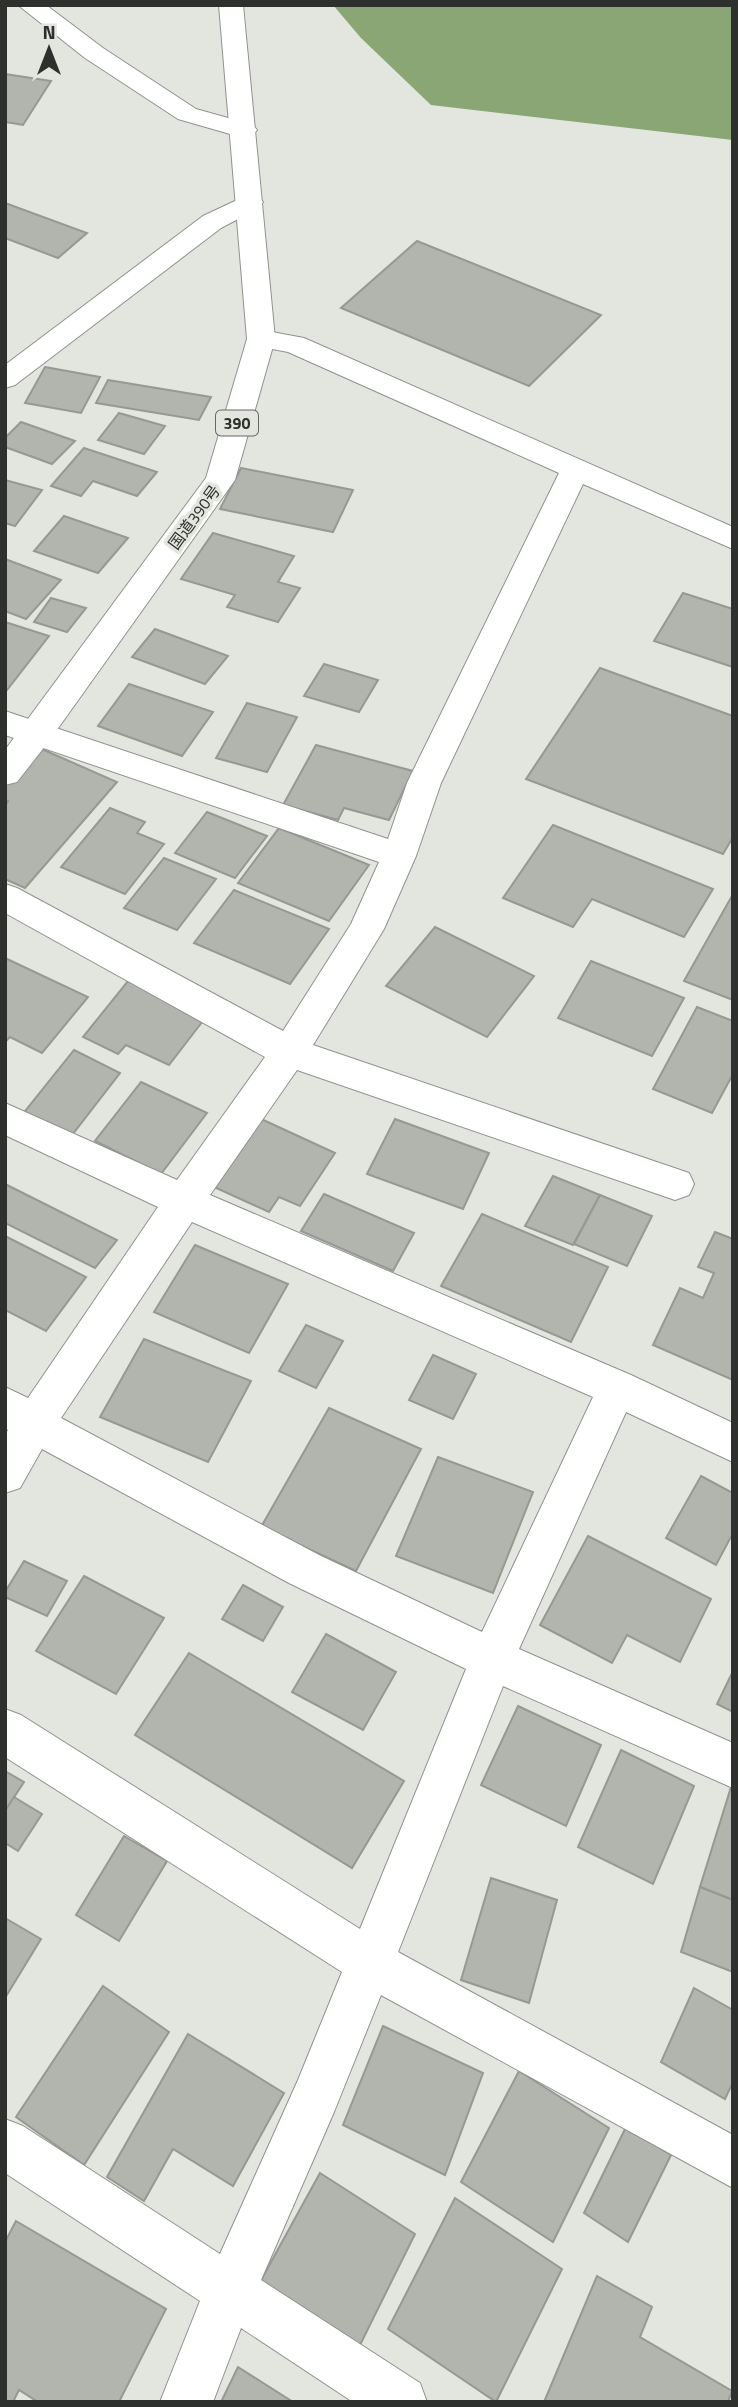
<svg xmlns="http://www.w3.org/2000/svg" width="738" height="2407" font-family="'Titillium Web','Noto Sans JP',sans-serif">
<style>
.water{fill:#89a674}
.building{fill:#b1b5ae;stroke:#959992;stroke-width:2}
.lines{fill:none;stroke-linecap:round;stroke-linejoin:round}
.minor-casing{stroke:#8f938c;stroke-width:2}
.trunk-casing{stroke:#8f938c;stroke-width:2}
.minor{fill:#fff;fill-rule:evenodd}
.trunk{fill:#fff;fill-rule:evenodd}
.labels{text-anchor:middle;stroke-width:7;stroke-linejoin:round;paint-order:stroke}
.shield{fill:#e2e6df;stroke:#646762;stroke-width:2}
.shield-label{font-size:16px;font-weight:bold;fill:#2e302d}
.far-street-label{font-size:16px;fill:#2e302d;stroke:#e2e6df}
</style>
<rect width="100%" height="100%" fill="#e2e6df"/>
<!-- water -->
<polygon class="water" points="333,5 733,5 733,140 431,105 361,38"/>
<!-- building -->
<g class="building">
<polygon points="5,74 51,81 23,125 5,122"/>
<polygon points="5,203 87,233 58,258 5,238"/>
<polygon points="417,241 601,315 529,386 341,308"/>
<polygon points="45,367 100,377 81,413 25,403"/>
<polygon points="108,380 211,397 199,420 96,403"/>
<polygon points="119,413 165,426 144,454 98,440"/>
<polygon points="21,422 75,441 52,464 5,447 5,438"/>
<polygon points="84,448 157,472 137,496 93,481 81,496 51,486"/>
<polygon points="241,468 353,490 333,532 220,509"/>
<polygon points="5,480 42,490 15,526 5,523"/>
<polygon points="64,516 128,538 98,573 34,551"/>
<polygon points="213,533 294,556 278,582 300,588 278,622 227,607 235,595 181,579"/>
<polygon points="5,559 61,580 26,619 5,611"/>
<polygon points="683,593 733,609 733,667 654,641"/>
<polygon points="51,598 86,608 67,632 34,622"/>
<polygon points="5,622 49,636 7,690 5,690"/>
<polygon points="155,629 228,656 205,684 132,657"/>
<polygon points="324,664 378,680 359,712 304,696"/>
<polygon points="600,668 733,716 733,837 723,854 526,779"/>
<polygon points="129,684 213,712 182,756 98,726"/>
<polygon points="247,703 297,717 267,772 216,758"/>
<polygon points="316,745 413,771 389,820 344,808 338,820 283,805"/>
<polygon points="37,747 117,782 25,888 5,879 5,806 8,801 5,800 5,782"/>
<polygon points="110,808 145,822 137,833 164,844 125,894 61,867"/>
<polygon points="207,812 267,836 235,878 175,853"/>
<polygon points="553,825 713,889 684,937 592,899 573,927 503,898"/>
<polygon points="279,828 369,865 329,921 238,883"/>
<polygon points="164,858 216,879 177,930 124,908"/>
<polygon points="234,890 329,929 290,984 194,943"/>
<polygon points="733,894 733,1000 684,981"/>
<polygon points="435,927 534,976 487,1037 386,986"/>
<polygon points="5,958 88,997 42,1053 10,1037 5,1042"/>
<polygon points="591,961 684,998 652,1056 558,1018"/>
<polygon points="128,981 206,1017 169,1065 126,1045 118,1054 83,1037"/>
<polygon points="697,1007 733,1021 733,1074 712,1113 653,1089"/>
<polygon points="74,1050 120,1073 69,1139 22,1115"/>
<polygon points="141,1082 207,1113 161,1174 95,1141"/>
<polygon points="259,1118 335,1153 300,1206 279,1197 269,1212 212,1186"/>
<polygon points="395,1119 489,1153 463,1209 367,1174"/>
<polygon points="553,1176 600,1195 573,1245 525,1226"/>
<polygon points="5,1184 117,1240 95,1268 5,1223"/>
<polygon points="324,1194 414,1233 393,1271 301,1231"/>
<polygon points="600,1195 652,1216 627,1266 574,1244"/>
<polygon points="482,1214 608,1267 571,1342 441,1286"/>
<polygon points="715,1232 733,1239 733,1380 653,1345 680,1288 703,1298 714,1273 698,1267"/>
<polygon points="5,1236 86,1277 46,1331 5,1310"/>
<polygon points="195,1245 288,1284 249,1353 154,1312"/>
<polygon points="306,1325 343,1341 316,1388 279,1371"/>
<polygon points="144,1339 251,1381 208,1462 100,1417"/>
<polygon points="433,1355 476,1374 453,1419 409,1400"/>
<polygon points="329,1408 421,1449 356,1571 261,1527"/>
<polygon points="438,1457 533,1492 493,1593 396,1556"/>
<polygon points="701,1476 733,1493 733,1533 716,1565 666,1538"/>
<polygon points="588,1536 711,1599 680,1662 627,1635 612,1663 540,1625"/>
<polygon points="24,1561 67,1581 47,1616 5,1597 5,1592"/>
<polygon points="84,1576 164,1618 116,1694 36,1651"/>
<polygon points="243,1585 283,1607 263,1641 222,1619"/>
<polygon points="326,1634 396,1672 363,1730 292,1692"/>
<polygon points="189,1653 404,1781 352,1868 135,1735"/>
<polygon points="733,1671 733,1712 717,1704"/>
<polygon points="518,1706 601,1745 566,1826 481,1785"/>
<polygon points="621,1750 694,1786 653,1884 578,1847"/>
<polygon points="5,1771 24,1782 5,1811"/>
<polygon points="731,1787 733,1787 733,1900 700,1887"/>
<polygon points="14,1797 42,1814 18,1851 5,1843 5,1811"/>
<polygon points="124,1836 167,1861 119,1941 76,1915"/>
<polygon points="491,1878 557,1900 529,2003 461,1980"/>
<polygon points="700,1887 733,1900 733,1972 681,1952"/>
<polygon points="5,1918 41,1939 5,1998"/>
<polygon points="103,1986 169,2032 84,2165 16,2117"/>
<polygon points="694,1988 733,2010 733,2082 725,2099 661,2062"/>
<polygon points="383,2026 483,2073 445,2175 343,2125"/>
<polygon points="188,2034 284,2093 233,2186 173,2149 144,2201 107,2177"/>
<polygon points="519,2071 609,2128 553,2242 461,2182"/>
<polygon points="626,2127 671,2155 628,2242 584,2213"/>
<polygon points="320,2173 415,2234 359,2347 260,2282"/>
<polygon points="455,2198 562,2269 496,2402 388,2329"/>
<polygon points="16,2221 166,2309 119,2402 38,2402 19,2390 13,2402 5,2402 5,2242"/>
<polygon points="597,2276 652,2307 640,2337 732,2391 728,2402 544,2402"/>
<polygon points="238,2367 293,2402 221,2402"/>
</g>
<g class="lines">
<!-- minor casing -->
<g class="minor-casing">
<g id="minor">
<polygon points="18,5 46,5 103,48 196,109 253,125 257,130 253,135 244,138 178,119 85,58"/>
<polygon points="250,194 259,196 263,202 259,208 221,228 15,385 5,388 5,365 203,216"/>
<path d="M 261,330 L 304,338 L 733,527 L 733,549 L 583,484 L 441,783 L 416,856 L 384,929 L 313,1045 L 689,1173 L 694,1184 L 689,1195 L 675,1200 L 297,1070 L 210,1195 L 631,1375 L 733,1423 L 733,1462 L 626,1412 L 519,1649 L 733,1743 L 733,1788 L 503,1686 L 398,1952 L 733,2135 L 733,2188 L 381,1995 L 334,2112 L 261,2280 L 420,2383 L 427,2402 L 353,2402 L 241,2328 L 213,2402 L 160,2402 L 200,2301 L 5,2173 L 5,2119 L 23,2126 L 220,2254 L 298,2080 L 342,1972 L 5,1757 L 5,1709 L 21,1715 L 360,1929 L 466,1669 L 289,1583 L 42,1449 L 20,1488 L 5,1493 L 5,1435 L 8,1430 L 5,1428 L 5,1387 L 28,1398 L 158,1207 L 5,1135 L 5,1103 L 177,1180 L 265,1057 L 5,913 L 5,884 L 17,888 L 283,1031 L 351,924 L 379,862 L 5,735 L 5,711 L 388,839 L 407,783 L 559,473 L 288,352 L 251,345 L 247,339 L 251,333 ZM 192,1222 L 593,1397 L 482,1632 L 319,1555 L 61,1418 Z"/>
</g>
</g>
<!-- trunk casing -->
<g class="trunk-casing">
<polygon id="trunk" points="219,5 243,5 275,339 235,480 49,741 17,782 5,785 5,750 206,478 247,339"/>
</g>
<!-- minor -->
<use href="#minor" class="minor"/>
<!-- trunk -->
<use href="#trunk" class="trunk"/>
</g>
<g class="labels">
<!-- shield labels -->
<rect class="shield" x="216" y="410.5" width="42" height="25" rx="5"/>
<g class="shield-label">
<text x="237" y="429">390</text>
</g>
<!-- far-street labels -->
<g class="far-street-label">
<text transform="translate(194 517) rotate(-54)" y="6">国道390号</text>
</g>
</g>
<!-- border -->
<rect width="738" height="2407" fill="none" stroke="#2e302d" stroke-width="14"/>
<!-- north arrow -->
<g transform="translate(49 49)" stroke="#e2e6df" stroke-width="5" paint-order="stroke">
<path d="M0-5L12 26L0 18L-12 26Z" fill="#2e302d"/>
<text y="-10" font-size="19" font-weight="bold" text-anchor="middle" fill="#2e302d">N</text>
</g>
</svg>
